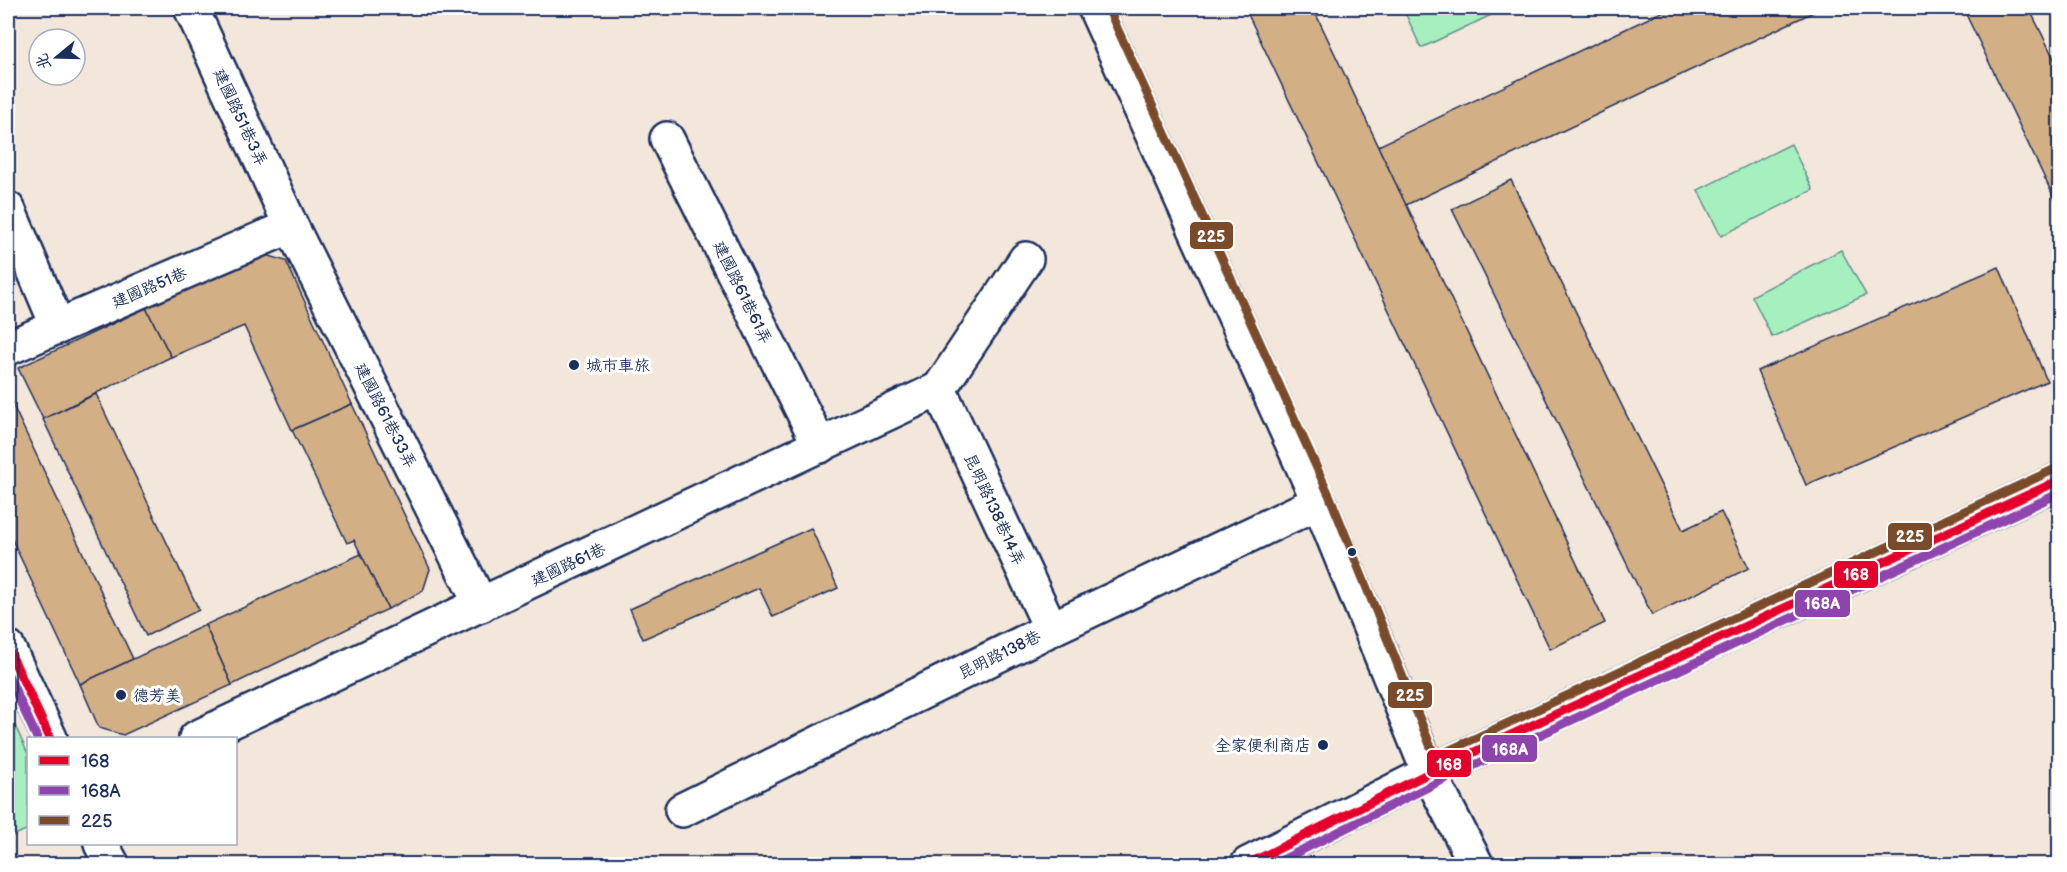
<svg xmlns="http://www.w3.org/2000/svg" width="2067" height="872" font-family="'Balsamiq Sans','LXGW WenKai TC',sans-serif">
<style>
.green{fill:#a6efbe;stroke:#608f8e;stroke-width:1.5}
.building{fill:#d3af85;stroke:#1b2f5e;stroke-width:1.5}
.lines{fill:none;stroke-linecap:round;stroke-linejoin:round}
.minor-casing{stroke:#1b2f5e;stroke-width:38}
.minor{stroke:#fff;stroke-width:33}
.bus-1-casing{stroke:#fff;stroke-width:14}
.bus-2-casing{stroke:#fff;stroke-width:14}
.bus-3-casing{stroke:#fff;stroke-width:14}
.bus-1{stroke:#e4002b;stroke-width:9}
.bus-2{stroke:#8e44ad;stroke-width:9}
.bus-3{stroke:#7a4b2a;stroke-width:9}
.poi-dot{fill:#1b2f5e;stroke:#fff;stroke-width:2}
.labels{text-anchor:middle;stroke-width:6;stroke-linejoin:round;paint-order:stroke}
.street-label{font-size:16px;fill:#1b2f5e;stroke:#fff}
.poi-label{font-size:16px;fill:#1b2f5e;stroke:#fff;text-anchor:start}
.line-badge{stroke:#fff;stroke-width:2}
.badge-label{font-size:16px;text-anchor:middle;font-weight:bold;fill:#fff}
</style>
<rect width="100%" height="100%" fill="#f2e7da"/>
<filter id="ink" filterUnits="userSpaceOnUse"><feTurbulence type="fractalNoise" baseFrequency=".0167" numOctaves="2"/><feDisplacementMap in="SourceGraphic" scale="12" xChannelSelector="R" yChannelSelector="G"/><feConvolveMatrix kernelMatrix="1 2 1 2 8 2 1 2 1" color-interpolation-filters="sRGB"/></filter>
<g filter="url(#ink)">
<!-- green -->
<g class="green">
<polygon points="1403,8 1506,8 1421,48"/>
<polygon points="1791,144 1813,190 1721,236 1698,190"/>
<polygon points="1841,250 1866,295 1772,337 1752,296"/>
<polygon points="12,719 28,754 28,829 8,838 8,721"/>
</g>
<!-- building -->
<g class="building">
<polygon points="1245,8 1313,8 1605,623 1550,649"/>
<polygon points="1670,8 1822,8 1406,205 1378,146"/>
<polygon points="1963,8 2029,8 2060,71 2060,210"/>
<polygon points="1511,180 1683,530 1721,512 1749,568 1652,615 1452,209"/>
<polygon points="260,253 286,261 352,404 292,430 244,326 171,357 146,308"/>
<polygon points="1999,267 2047,381 1806,485 1757,371"/>
<polygon points="146,308 171,357 43,419 18,368"/>
<polygon points="96,394 199,610 146,636 43,419"/>
<polygon points="8,395 133,659 80,684 8,531"/>
<polygon points="352,404 430,569 423,591 388,609 354,540 347,543 292,430"/>
<polygon points="811,528 838,588 773,617 759,588 643,639 630,609"/>
<polygon points="361,554 388,609 232,685 205,625"/>
<polygon points="205,625 232,685 123,735 99,728 80,684"/>
</g>
<g class="lines">
<!-- minor casing -->
<g class="minor-casing">
<g id="minor">
<polyline points="191,8 291,226 481,605"/>
<polyline points="1095,8 1319,502 1429,773 1476,864"/>
<polyline points="667,139 820,446"/>
<polyline points="8,209 58,327"/>
<polyline points="8,348 291,226"/>
<polyline points="939,389 1051,629"/>
<polyline points="939,389 1026,259"/>
<polyline points="8,648 50,738"/>
<polyline points="196,738 939,389"/>
<polyline points="682,810 1051,629 1319,502"/>
<polyline points="101,844 112,864"/>
<polyline points="1248,864 1429,773 2060,480"/>
</g>
</g>
<!-- minor -->
<use href="#minor" class="minor"/>
<!-- bus-1 casing -->
<g class="bus-1-casing">
<g id="bus-1">
<polyline points="8,648 50,738"/>
<polyline points="1248,864 1429,773 2060,480"/>
</g>
</g>
<!-- bus-2 casing -->
<g class="bus-2-casing">
<g id="bus-2">
<polyline points="8,675 37,738"/>
<polyline points="1274,864 1434,784 2060,493"/>
</g>
</g>
<!-- bus-3 casing -->
<g class="bus-3-casing">
<polyline id="bus-3" points="1108,8 1330,497 1435,757 2055,469"/>
</g>
<!-- bus-1 -->
<use href="#bus-1" class="bus-1"/>
<!-- bus-2 -->
<use href="#bus-2" class="bus-2"/>
<!-- bus-3 -->
<use href="#bus-3" class="bus-3"/>
</g>
</g>
<!-- markers -->
<g class="poi-dot">
<circle cx="574" cy="365" r="6"/>
<circle cx="1352" cy="552" r="5"/>
<circle cx="121" cy="695" r="6"/>
<circle cx="1323" cy="745" r="6"/>
</g>
<g class="labels">
<!-- street labels -->
<g class="street-label">
<text transform="translate(241 117) rotate(65)" y="6">建國路51巷3弄</text>
<text transform="translate(149 287) rotate(-23)" y="6">建國路51巷</text>
<text transform="translate(743 292) rotate(64)" y="6">建國路61巷61弄</text>
<text transform="translate(386 415) rotate(63)" y="6">建國路61巷33弄</text>
<text transform="translate(995 509) rotate(65)" y="6">昆明路138巷14弄</text>
<text transform="translate(568 564) rotate(-25)" y="6">建國路61巷</text>
<text transform="translate(999 654) rotate(-26)" y="6">昆明路138巷</text>
</g>
<!-- poi labels -->
<g class="poi-label">
<text x="586" y="371">城市車旅</text>
<text x="133" y="701">德芳美</text>
<text x="1311" y="751" text-anchor="end">全家便利商店</text>
</g>
</g>
<g class="line-badge">
<rect x="1189" y="221" width="45" height="29" rx="6" fill="#7a4b2a"/>
<rect x="1887" y="522" width="46" height="29" rx="6" fill="#7a4b2a"/>
<rect x="1833" y="560" width="46" height="29" rx="6" fill="#e4002b"/>
<rect x="1794" y="589" width="57" height="29" rx="6" fill="#8e44ad"/>
<rect x="1387" y="681" width="46" height="28" rx="6" fill="#7a4b2a"/>
<rect x="1481" y="734" width="57" height="29" rx="6" fill="#8e44ad"/>
<rect x="1426" y="749" width="46" height="29" rx="6" fill="#e4002b"/>
</g>
<g class="badge-label">
<text x="1211" y="242">225</text>
<text x="1910" y="542">225</text>
<text x="1856" y="580">168</text>
<text x="1822" y="609">168A</text>
<text x="1410" y="701">225</text>
<text x="1510" y="755">168A</text>
<text x="1449" y="770">168</text>
</g>
<!-- margin -->
<rect width="2067" height="872" fill="none" stroke="#fff" stroke-width="30"/>
<rect x="15" y="15" width="2037" height="842" fill="none" stroke="#1b2f5e" stroke-width="2" filter="url(#ink)"/>
<!-- legend -->
<rect x="27" y="737" width="210" height="108" fill="#ffffff" stroke="#a4acbf" stroke-width="1.5"/>
<rect x="39" y="756" width="30" height="9" fill="#e4002b" stroke="#a4acbf" stroke-width="1.5"/>
<text x="81" y="767" font-size="18" fill="#1b2f5e">168</text>
<rect x="39" y="786" width="30" height="9" fill="#8e44ad" stroke="#a4acbf" stroke-width="1.5"/>
<text x="81" y="797" font-size="18" fill="#1b2f5e">168A</text>
<rect x="39" y="816" width="30" height="9" fill="#7a4b2a" stroke="#a4acbf" stroke-width="1.5"/>
<text x="81" y="827" font-size="18" fill="#1b2f5e">225</text>
<!-- north arrow -->
<g transform="translate(57 57) rotate(251)"><circle r="28" fill="#ffffff" stroke="#a4acbf" stroke-width="1.5"/>
<path d="M0-4.5L10 22L0 15L-10 22Z" fill="#1b2f5e"/>
<text y="-9" font-size="16" font-weight="bold" text-anchor="middle" fill="#1b2f5e">北</text>
</g>
</svg>
